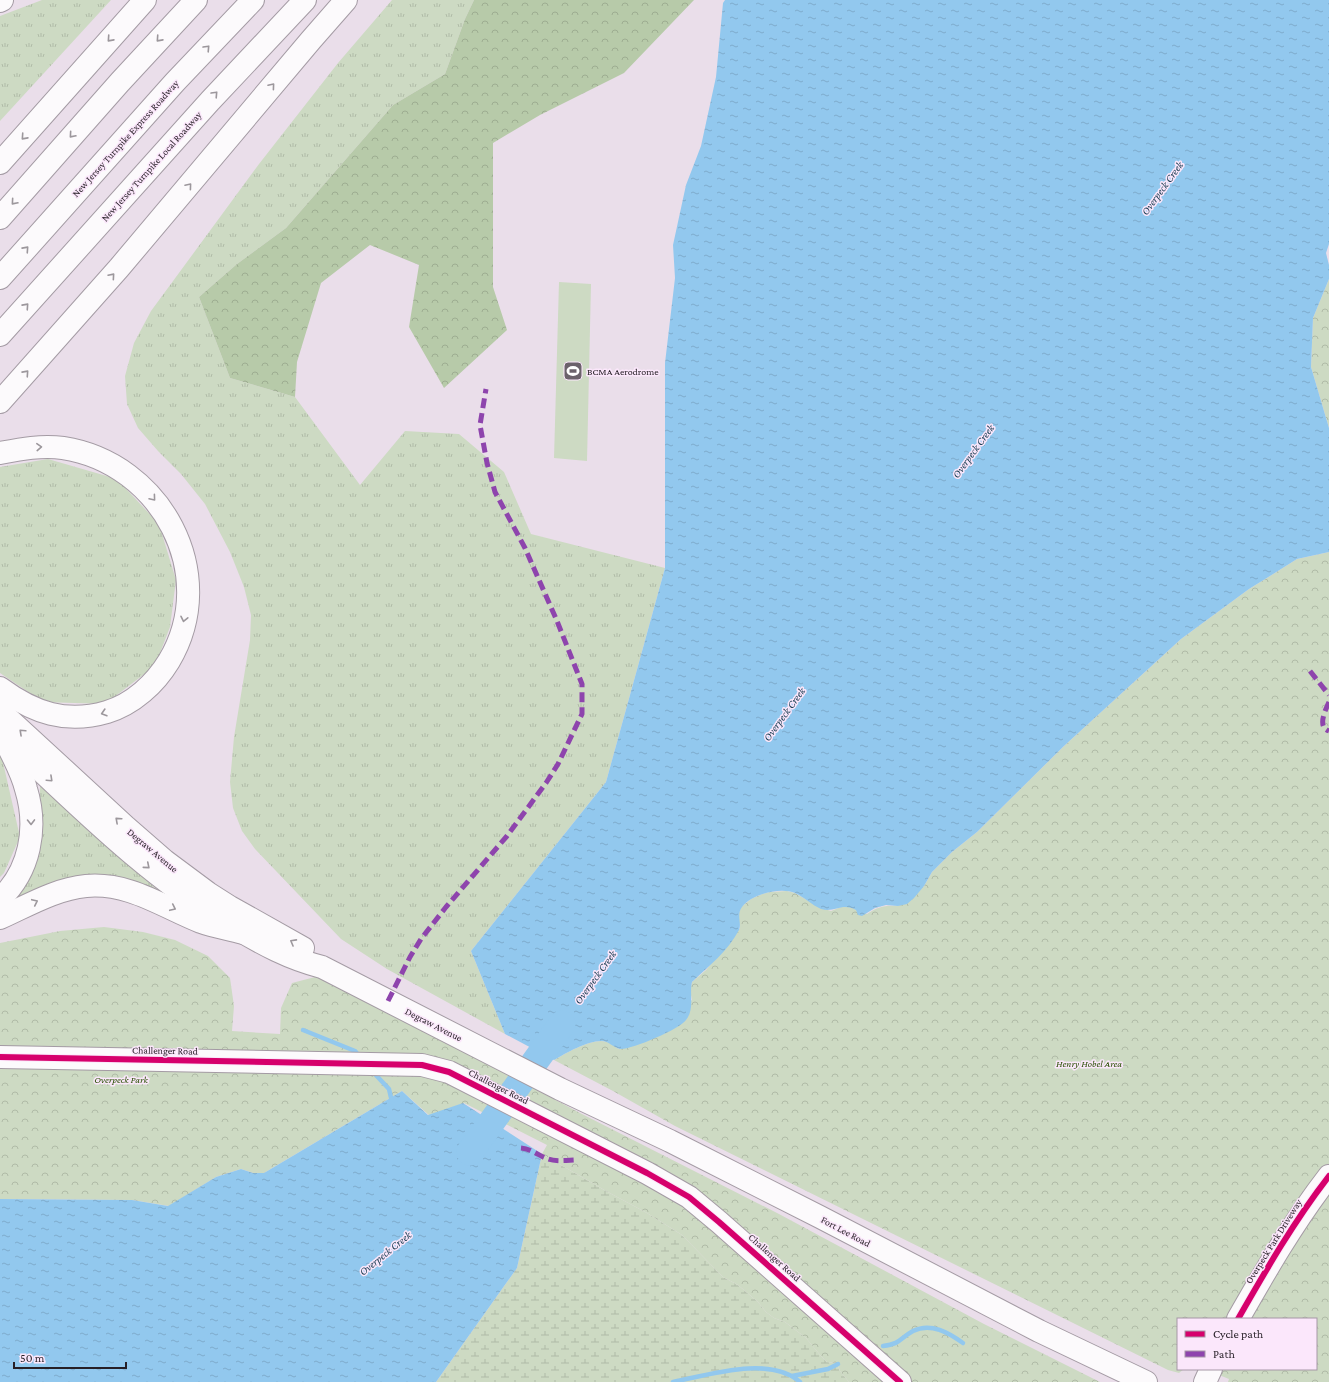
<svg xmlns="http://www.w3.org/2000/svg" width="1329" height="1382" font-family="'Crimson Pro',serif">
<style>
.grass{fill:url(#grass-tufts)}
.forest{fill:url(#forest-crowns)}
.wetland{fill:url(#wetland-marsh)}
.park{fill:url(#park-crowns)}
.pitch{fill:#cddac3}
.water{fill:url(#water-ripples)}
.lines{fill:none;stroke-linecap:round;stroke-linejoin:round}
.stream{stroke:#92c8ee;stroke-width:4.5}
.river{stroke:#92c8ee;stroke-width:27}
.minor-casing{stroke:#a49ba4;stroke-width:24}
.major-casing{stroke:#a49ba4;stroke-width:24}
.highway-casing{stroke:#a49ba4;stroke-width:24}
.minor{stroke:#fcfafc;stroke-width:22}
.major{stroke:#fcfafc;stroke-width:22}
.highway{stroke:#fcfafc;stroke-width:22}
.quiet{stroke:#8e44ad;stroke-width:5;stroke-dasharray:10 5;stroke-linecap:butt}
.cycleway-casing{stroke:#fbe7fb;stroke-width:8}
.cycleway{stroke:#d6006c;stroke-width:6}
.oneway{stroke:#9c979c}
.labels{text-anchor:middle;stroke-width:3;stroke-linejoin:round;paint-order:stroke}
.street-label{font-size:10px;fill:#261f26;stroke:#fbe7fb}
.poi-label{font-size:10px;fill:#261f26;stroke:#fbe7fb;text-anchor:start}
.park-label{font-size:10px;font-style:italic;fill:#2a5104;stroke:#fbe7fb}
.water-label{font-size:11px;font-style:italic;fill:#193d52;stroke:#fbe7fb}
</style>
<defs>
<pattern id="grass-tufts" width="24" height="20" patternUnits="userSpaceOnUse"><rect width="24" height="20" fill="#cddac3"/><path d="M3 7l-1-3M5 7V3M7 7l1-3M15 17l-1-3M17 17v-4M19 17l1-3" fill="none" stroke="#b0bba7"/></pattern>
<pattern id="forest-crowns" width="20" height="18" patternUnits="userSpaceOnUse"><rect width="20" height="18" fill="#b7caa9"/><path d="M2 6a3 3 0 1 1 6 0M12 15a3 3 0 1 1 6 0" fill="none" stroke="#9dad91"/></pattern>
<pattern id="wetland-marsh" width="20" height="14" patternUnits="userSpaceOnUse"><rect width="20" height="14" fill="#cddac3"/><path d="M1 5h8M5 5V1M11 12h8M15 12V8" fill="none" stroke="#b0bba7"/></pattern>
<pattern id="park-crowns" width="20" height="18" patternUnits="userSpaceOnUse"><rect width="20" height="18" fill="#cddac3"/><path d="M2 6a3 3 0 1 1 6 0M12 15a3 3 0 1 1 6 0" fill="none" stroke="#b0bba7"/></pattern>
<pattern id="water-ripples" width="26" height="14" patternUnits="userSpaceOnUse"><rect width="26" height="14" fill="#92c8ee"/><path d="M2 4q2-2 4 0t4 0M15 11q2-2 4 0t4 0" fill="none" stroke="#7eabcc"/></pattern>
</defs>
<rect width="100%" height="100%" fill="#eadeea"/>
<!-- grass -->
<g class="grass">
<polygon points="42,0 111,0 0,121 0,16"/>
<polygon points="392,0 474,0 465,19 445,74 393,105 286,228 237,264 199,297 230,378 295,397 360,485 405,431 459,434 504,472 531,534 665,568 606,782 471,951 505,1034 387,969 341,939 255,849 242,831 233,808 230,782 234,737 250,640 251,615 244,587 230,552 205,504 181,474 158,451 138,428 127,404 125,376 134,343 151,311 259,164 338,63"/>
<polygon points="48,459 117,479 159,524 176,580 170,627 155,666 105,704 43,702 0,673 0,467"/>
<polygon points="0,755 2,758 20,837 4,873 0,877"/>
<polygon points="40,786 161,893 105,878 3,910 39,835"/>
</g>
<!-- forest -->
<polygon class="forest" points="474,0 694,0 624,73 540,115 493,143 493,287 507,330 444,388 409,327 419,265 370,245 321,283 297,362 295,397 230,378 199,297 237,264 286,228 393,105 445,74 465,19"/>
<!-- wetland -->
<polygon class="wetland" points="542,1154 606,1191 647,1213 682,1235 723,1277 738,1285 758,1302 766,1312 774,1318 785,1322 806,1338 821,1356 827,1362 837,1363 840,1371 849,1382 436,1382 517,1268"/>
<!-- park -->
<g class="park">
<polygon points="1329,279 1329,428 1311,367 1313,318"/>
<path d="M 1329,552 L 1329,1382 L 1228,1382 L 1229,1379 L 1204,1369 L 1316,1369 L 1316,1319 L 1178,1319 L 1178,1369 L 1184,1369 L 1179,1373 L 1168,1370 L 675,1126 L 613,1091 L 554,1060 C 566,1053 587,1041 601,1041 C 608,1041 613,1045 619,1049 L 692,1000 L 690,990 L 692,982 L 706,970 L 740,928 L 738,916 L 741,907 L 751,899 L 762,894 L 770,892 L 787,891 L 795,893 L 821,908 L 831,911 L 841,907 L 851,907 L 867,914 C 877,907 885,905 898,906 L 924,886 L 932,872 L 952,852 L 977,832 L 1064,746 L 1181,639 L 1249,589 L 1297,559 Z"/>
<polygon points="104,927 143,932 175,940 208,956 230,978 234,1006 232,1031 280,1034 281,1008 292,983 315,977 345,987 580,1113 779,1214 984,1324 1100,1382 849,1382 840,1371 837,1363 827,1362 821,1356 806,1338 785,1322 774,1318 766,1312 758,1302 738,1285 723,1277 682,1235 647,1213 606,1191 542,1154 547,1145 464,1103 430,1116 402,1091 264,1173 253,1173 241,1169 216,1177 169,1206 132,1200 0,1199 0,943 60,931"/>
</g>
<!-- pitch -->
<polygon class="pitch" points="559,282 591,284 587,461 554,458"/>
<!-- water -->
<g class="water">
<path d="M 725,0 L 1329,0 L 1329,244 L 1326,253 L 1329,265 L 1329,279 L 1313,318 L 1311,367 L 1329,428 L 1329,552 L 1297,559 L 1249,589 L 1181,639 L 1064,746 L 977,832 L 952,852 L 932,872 L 924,886 L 914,898 L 907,904 L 898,906 L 886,905 L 875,908 L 862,916 L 858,915 L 856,910 C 842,902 835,913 821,909 C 812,905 804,897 795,893 C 780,887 752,894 742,907 C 736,915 742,923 739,930 C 728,951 709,966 692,982 C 689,994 695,1009 686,1020 C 680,1029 631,1050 620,1049 C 614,1048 609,1041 601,1041 C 587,1041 566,1053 554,1060 L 505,1034 L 471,951 L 606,782 L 665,568 L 665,363 L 675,278 L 673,245 L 686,185 L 701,146 L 716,77 L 723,3 Z"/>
<polygon points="402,1091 428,1115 463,1103 542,1154 517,1268 436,1382 0,1382 0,1199 132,1200 168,1206 216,1177 241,1169 253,1173 264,1173"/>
</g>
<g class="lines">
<!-- stream -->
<g class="stream">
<polyline points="303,1030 355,1051 359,1056"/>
<polyline points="373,1072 389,1089 392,1102"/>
<path d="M 883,1346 C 901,1344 900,1338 913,1331 C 931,1322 949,1333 963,1343"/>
<polyline points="792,1376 828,1369 838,1364"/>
<path d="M 673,1382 C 708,1375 770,1355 800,1382"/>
</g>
<!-- river -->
<polyline class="river" points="470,1152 562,1024"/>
<!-- minor casing -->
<g class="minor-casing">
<g id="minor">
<polyline points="0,1057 422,1065 449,1072 647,1173 689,1197 719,1222 900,1382"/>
<path d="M 1238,1319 C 1266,1270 1294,1221 1329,1176"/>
<polyline points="1205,1382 1211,1369"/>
</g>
</g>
<!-- major casing -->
<g class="major-casing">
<g id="major">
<polyline points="0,711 126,827 165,861 208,893 230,907 303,948"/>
<path d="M 3,735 C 76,803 147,876 234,927 C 262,944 290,959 322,967 L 560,1089 L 670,1141 L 820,1217 L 1039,1331 L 1146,1382"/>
</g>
</g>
<!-- highway casing -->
<g class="highway-casing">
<g id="highway">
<polyline points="0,1 2,0"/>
<polyline points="0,163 145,0"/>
<polyline points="0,218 120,82 196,0"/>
<polyline points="0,278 175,82 253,0"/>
<polyline points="0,335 210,101 305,0"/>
<polyline points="0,402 119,268 311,40 346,0"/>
<path d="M 0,453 C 21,449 42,445 63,448 C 161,463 221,574 169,661 C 155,684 133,704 107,712 C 66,724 34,713 0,688"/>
<path d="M 0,899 C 30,871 38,828 26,789 C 21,769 10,751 1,733"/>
<path d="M 0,918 C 27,906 55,889 86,886 C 129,882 163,907 201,922 C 215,927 229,929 243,933"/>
</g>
</g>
<!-- minor -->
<use href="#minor" class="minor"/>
<!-- major -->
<use href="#major" class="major"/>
<!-- highway -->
<use href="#highway" class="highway"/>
<!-- quiet -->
<g class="quiet">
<polyline points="1310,671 1329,695"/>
<path d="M 1329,702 C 1325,711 1317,727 1329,731"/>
<polyline points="388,1001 410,957 421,939 446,907 507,836 546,783 558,764 582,714 582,684 557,621 525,548 495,492 487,463 480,425 486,389"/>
<path d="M 521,1148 C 532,1149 539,1156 548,1159 C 556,1162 569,1160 578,1160"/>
</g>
<!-- cycleway casing -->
<g class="cycleway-casing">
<g id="cycleway">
<polyline points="0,1057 422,1065 449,1072 647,1173 689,1197 719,1222 900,1382"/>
<path d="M 1238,1319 C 1266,1270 1294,1221 1329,1176"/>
</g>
</g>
<!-- cycleway -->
<use href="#cycleway" class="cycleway"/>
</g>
<!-- one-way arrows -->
<defs><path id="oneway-chevron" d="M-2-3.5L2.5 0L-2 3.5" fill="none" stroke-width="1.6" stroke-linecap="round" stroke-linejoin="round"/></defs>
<g class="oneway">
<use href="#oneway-chevron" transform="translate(110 39) rotate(132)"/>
<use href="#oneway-chevron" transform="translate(159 39) rotate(132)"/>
<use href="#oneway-chevron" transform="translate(207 48) rotate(-47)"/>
<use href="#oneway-chevron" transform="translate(272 86) rotate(-50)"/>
<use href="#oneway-chevron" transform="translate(215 94) rotate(-47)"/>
<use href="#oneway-chevron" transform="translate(72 135) rotate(131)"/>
<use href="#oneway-chevron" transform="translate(24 137) rotate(132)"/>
<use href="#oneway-chevron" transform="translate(189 186) rotate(-50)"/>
<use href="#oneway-chevron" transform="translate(14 202) rotate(131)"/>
<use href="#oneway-chevron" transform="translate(26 249) rotate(-48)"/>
<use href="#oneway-chevron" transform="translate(112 276) rotate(-49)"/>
<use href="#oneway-chevron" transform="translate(26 306) rotate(-48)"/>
<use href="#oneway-chevron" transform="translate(26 373) rotate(-48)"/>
<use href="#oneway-chevron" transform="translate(39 447) rotate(-3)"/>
<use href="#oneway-chevron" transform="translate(153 498) rotate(50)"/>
<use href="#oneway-chevron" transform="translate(184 619) rotate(102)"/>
<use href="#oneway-chevron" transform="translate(104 713) rotate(163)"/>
<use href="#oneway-chevron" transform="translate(22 732) rotate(-137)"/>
<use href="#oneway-chevron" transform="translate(50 779) rotate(43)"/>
<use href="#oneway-chevron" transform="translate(118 820) rotate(-138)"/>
<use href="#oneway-chevron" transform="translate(31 822) rotate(89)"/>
<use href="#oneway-chevron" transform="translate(147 866) rotate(40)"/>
<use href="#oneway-chevron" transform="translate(35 902) rotate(-25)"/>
<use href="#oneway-chevron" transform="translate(173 908) rotate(25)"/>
<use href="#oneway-chevron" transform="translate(293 942) rotate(-151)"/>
</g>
<!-- icons -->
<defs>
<g id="stadium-square" transform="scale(1)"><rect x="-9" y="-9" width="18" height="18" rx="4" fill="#6b626b" stroke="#fbe7fb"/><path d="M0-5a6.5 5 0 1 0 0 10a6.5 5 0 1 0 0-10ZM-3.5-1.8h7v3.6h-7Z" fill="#fff"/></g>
</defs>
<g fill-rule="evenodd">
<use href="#stadium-square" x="573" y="371"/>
</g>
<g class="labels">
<!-- street labels -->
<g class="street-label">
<text transform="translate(125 138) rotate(-48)" y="4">New Jersey Turnpike Express Roadway</text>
<text transform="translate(151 166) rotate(-48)" y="4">New Jersey Turnpike Local Roadway</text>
<text transform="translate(153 850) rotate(40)" y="4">Degraw Avenue</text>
<text transform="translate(434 1024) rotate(27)" y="4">Degraw Avenue</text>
<text transform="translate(165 1050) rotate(1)" y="4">Challenger Road</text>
<text transform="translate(499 1086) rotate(27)" y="4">Challenger Road</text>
<text transform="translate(846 1231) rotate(28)" y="4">Fort Lee Road</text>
<text transform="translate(1273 1241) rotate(-58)" y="4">Overpeck Park Driveway</text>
<text transform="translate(775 1257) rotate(42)" y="4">Challenger Road</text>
</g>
<!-- poi labels -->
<g class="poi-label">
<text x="587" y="375">BCMA Aerodrome</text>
</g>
<!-- park labels -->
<g class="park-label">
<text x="1089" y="1067">Henry Hobel Area</text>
<text x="121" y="1083">Overpeck Park</text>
</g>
<!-- water labels -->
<g class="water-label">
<text transform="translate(1162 188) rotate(-54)" y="4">Overpeck Creek</text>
<text transform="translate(973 451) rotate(-54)" y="4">Overpeck Creek</text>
<text transform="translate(784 714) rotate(-54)" y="4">Overpeck Creek</text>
<text transform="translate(595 977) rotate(-54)" y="4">Overpeck Creek</text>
<text transform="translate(385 1253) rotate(-39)" y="4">Overpeck Creek</text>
</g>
</g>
<!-- legend -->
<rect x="1177" y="1318" width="140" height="52" fill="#fbe7fb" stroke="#a697a6"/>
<rect x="1185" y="1331" width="20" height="6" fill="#d6006c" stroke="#a697a6"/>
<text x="1213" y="1338" font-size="12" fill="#261f26">Cycle path</text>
<rect x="1185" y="1351" width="20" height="6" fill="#8e44ad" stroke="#a697a6"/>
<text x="1213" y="1358" font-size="12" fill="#261f26">Path</text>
<!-- scale -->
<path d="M14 1362v6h112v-6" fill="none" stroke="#261f26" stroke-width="2"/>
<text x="20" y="1362" font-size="12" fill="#261f26" stroke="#fbe7fb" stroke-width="3" paint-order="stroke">50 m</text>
</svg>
